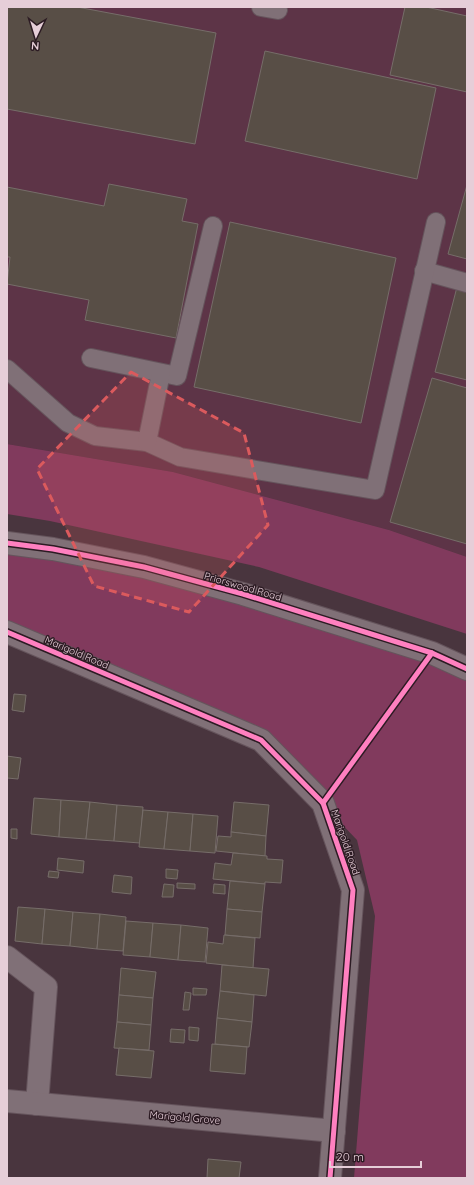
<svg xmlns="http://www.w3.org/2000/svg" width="474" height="1185" font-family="Quicksand,sans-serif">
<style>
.built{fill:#5d3447}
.green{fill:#813a5d}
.building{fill:#584e46;stroke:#766d69}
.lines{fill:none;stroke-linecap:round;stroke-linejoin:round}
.lane-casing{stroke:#65545c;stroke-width:20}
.street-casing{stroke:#65545c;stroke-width:24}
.secondary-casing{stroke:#65545c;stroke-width:24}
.path{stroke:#83747a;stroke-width:2.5;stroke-dasharray:2 2;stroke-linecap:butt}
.lane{stroke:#807077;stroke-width:18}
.street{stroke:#807077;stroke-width:22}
.secondary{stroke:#807077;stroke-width:22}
.cycleway-casing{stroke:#2c1b23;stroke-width:8}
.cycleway{stroke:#ff80c0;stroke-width:5}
.marked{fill:#db5a5d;fill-opacity:0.2;stroke:#db5a5d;stroke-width:3;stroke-dasharray:8 5;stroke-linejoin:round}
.labels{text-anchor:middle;stroke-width:3;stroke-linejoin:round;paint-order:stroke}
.street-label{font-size:10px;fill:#e6ced8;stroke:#2c1b23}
</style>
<rect width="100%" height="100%" fill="#49353e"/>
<!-- built -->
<polygon class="built" points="7,7 467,7 467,557 389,530 173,472 7,444"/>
<!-- green -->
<g class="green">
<polygon points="7,444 173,472 389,530 467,557 467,634 259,567 50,521 7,514"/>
<polygon points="7,543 97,555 467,669 467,1178 354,1178 375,916 357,840 261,740 7,632"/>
</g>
<!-- building -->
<g class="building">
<polygon points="7,7 77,7 216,33 195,144 7,109"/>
<polygon points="405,7 426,7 467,16 467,92 390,75"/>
<polygon points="265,51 436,88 417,179 245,141"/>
<polygon points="109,184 187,199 182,221 198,224 176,338 85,320 89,300 7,284 10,257 7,257 7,187 104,206"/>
<polygon points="467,185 467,259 448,254"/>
<polygon points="230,222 396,258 361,423 194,387"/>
<polygon points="457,287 467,290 467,380 435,372"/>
<polygon points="432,378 467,388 467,544 390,522"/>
<polygon points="14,694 26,695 24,712 12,710"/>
<polygon points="7,756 21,758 18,779 7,778"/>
<polygon points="34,798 61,800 59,837 31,834"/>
<polygon points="61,800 90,802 86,839 59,837"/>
<polygon points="90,802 117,805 114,841 86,839"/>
<polygon points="234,802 269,805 266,836 231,832"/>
<polygon points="117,805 143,807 140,843 114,841"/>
<polygon points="143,810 168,812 164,849 139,847"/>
<polygon points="168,812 193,814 190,851 164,849"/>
<polygon points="193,814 218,816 215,853 190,851"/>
<polygon points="11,829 17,829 17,839 11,838"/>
<polygon points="231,832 266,836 265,856 216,851 218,836 231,837"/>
<polygon points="233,853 267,856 267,859 283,860 281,883 265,882 265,884 213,879 215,863 231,865"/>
<polygon points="58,858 84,861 83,873 57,870"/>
<polygon points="166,869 178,870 177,879 166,878"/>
<polygon points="49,871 59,872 58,878 48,877"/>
<polygon points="114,875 132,877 131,894 112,892"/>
<polygon points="230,881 265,884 262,912 227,909"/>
<polygon points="177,883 195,884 195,889 177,888"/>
<polygon points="164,884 174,885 173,897 162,897"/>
<polygon points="214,884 225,885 225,894 213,893"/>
<polygon points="18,907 45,909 42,944 15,941"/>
<polygon points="45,909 73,912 70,946 42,944"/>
<polygon points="227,909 262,912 260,938 225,935"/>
<polygon points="73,912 100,914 97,949 70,946"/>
<polygon points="100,914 126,917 123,951 97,949"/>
<polygon points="126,921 153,923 150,957 123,955"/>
<polygon points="153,923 181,925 178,960 150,957"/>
<polygon points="181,925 208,928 205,962 178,960"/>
<polygon points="224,935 255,938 253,968 206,963 208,942 223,944"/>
<polygon points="222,965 269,969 266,996 220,991"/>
<polygon points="121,968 156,972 153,998 119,995"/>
<polygon points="193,988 207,989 206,995 193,995"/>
<polygon points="220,991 254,995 252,1022 217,1018"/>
<polygon points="185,992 191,993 189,1010 183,1010"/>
<polygon points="119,995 153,998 151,1025 117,1022"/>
<polygon points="217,1018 252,1022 249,1047 215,1044"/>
<polygon points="117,1022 151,1025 149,1050 114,1048"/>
<polygon points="189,1027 199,1028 198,1041 189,1040"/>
<polygon points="171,1029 185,1030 184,1043 170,1042"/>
<polygon points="212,1044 247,1047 245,1074 210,1071"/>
<polygon points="119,1048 154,1051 151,1078 116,1075"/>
<polygon points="208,1159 241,1162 239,1178 207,1178"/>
</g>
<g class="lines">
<!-- lane casing -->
<g class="lane-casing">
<g id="lane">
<polyline points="261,7 278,10"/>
<polyline points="424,271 467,283"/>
<polyline points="91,358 177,376 213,226"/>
<polyline points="7,369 68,423 95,436 147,442 180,457 375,490 436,222"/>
<polyline points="147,442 161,373"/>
</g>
</g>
<!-- street casing -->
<g class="street-casing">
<g id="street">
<polyline points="7,632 261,740 323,803 353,890 330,1178"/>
<polyline points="7,957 46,987 37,1104"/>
<polyline points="7,1101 334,1131"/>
</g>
</g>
<!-- secondary casing -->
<g class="secondary-casing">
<polyline id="secondary" points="7,543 53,549 144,567 243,594 432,653 467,669"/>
</g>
<!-- path -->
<polyline class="path" points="339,781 415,676"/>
<!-- lane -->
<use href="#lane" class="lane"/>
<!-- street -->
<use href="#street" class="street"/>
<!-- secondary -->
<use href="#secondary" class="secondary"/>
<!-- cycleway casing -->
<g class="cycleway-casing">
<g id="cycleway">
<polyline points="7,543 53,549 144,567 243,594 432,653 467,669"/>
<polyline points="7,632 261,740 323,803 353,890 330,1178"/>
<polyline points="323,803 432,653"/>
</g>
</g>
<!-- cycleway -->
<use href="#cycleway" class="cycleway"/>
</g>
<!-- marked area -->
<path class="marked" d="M 131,372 L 244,433 L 268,525 L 189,612 L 94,586 L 37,469 Z"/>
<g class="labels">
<!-- street labels -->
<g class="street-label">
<text transform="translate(243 586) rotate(16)" y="4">Priorswood Road</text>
<text transform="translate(77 652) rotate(23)" y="4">Marigold Road</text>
<text transform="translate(346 842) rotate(71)" y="4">Marigold Road</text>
<text transform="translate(185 1117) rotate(5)" y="4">Marigold Grove</text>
</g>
</g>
<!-- border -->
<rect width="474" height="1185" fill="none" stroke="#e6ced8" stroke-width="16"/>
<!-- north arrow -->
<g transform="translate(36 36) rotate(184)" stroke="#2c1b23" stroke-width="3" paint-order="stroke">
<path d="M0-3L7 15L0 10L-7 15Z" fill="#e6ced8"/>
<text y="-6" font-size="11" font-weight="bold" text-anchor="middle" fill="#e6ced8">N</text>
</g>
<!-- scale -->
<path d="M330 1161v6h91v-6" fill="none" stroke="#e6ced8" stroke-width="2"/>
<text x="336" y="1161" font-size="12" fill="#e6ced8" stroke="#2c1b23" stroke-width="3" paint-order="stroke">20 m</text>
</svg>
